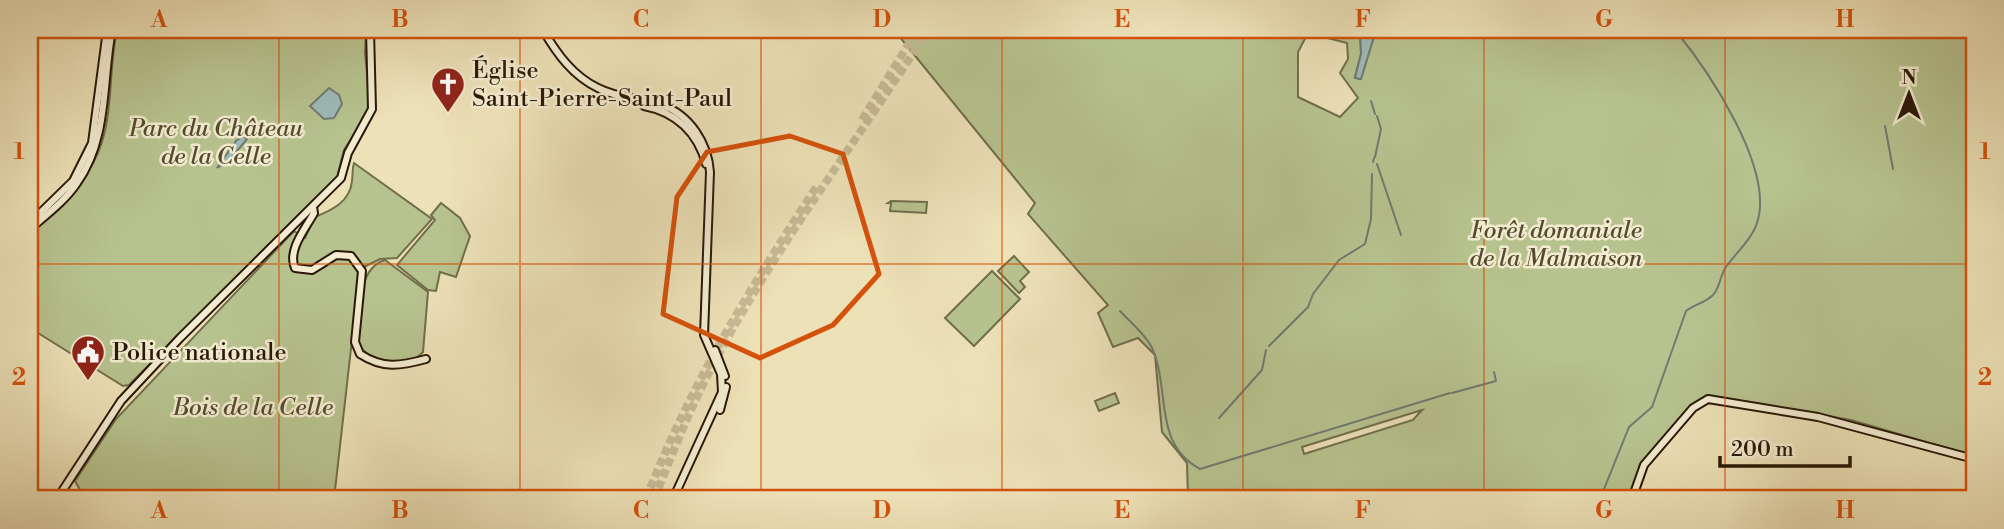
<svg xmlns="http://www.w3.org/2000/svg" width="2004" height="529" font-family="'Libre Bodoni',serif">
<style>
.green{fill:#b7c38f;stroke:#706e4b;stroke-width:2;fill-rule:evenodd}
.water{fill:#9ebbb9;stroke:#6f7a72;stroke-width:2}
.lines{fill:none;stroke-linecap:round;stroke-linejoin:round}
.stream{stroke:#6f7a72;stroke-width:2}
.highway-tunnel{stroke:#c6b994;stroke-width:8;stroke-dasharray:8 4;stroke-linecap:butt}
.secondary-casing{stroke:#291807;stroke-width:10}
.secondary{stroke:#f3ecd0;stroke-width:6}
.marked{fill:none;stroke:#d5520c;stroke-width:5;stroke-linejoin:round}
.grid{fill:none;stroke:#d5520c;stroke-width:2;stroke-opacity:0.55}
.labels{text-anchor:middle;stroke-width:5;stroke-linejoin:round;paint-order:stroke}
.poi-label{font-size:24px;fill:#291807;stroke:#f3ecd0;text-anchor:start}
.park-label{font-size:24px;font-style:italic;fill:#544b30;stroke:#f3ecd0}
.neatline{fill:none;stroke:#d5520c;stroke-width:2.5}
.grid-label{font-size:23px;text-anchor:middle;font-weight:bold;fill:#d5520c}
</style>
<rect width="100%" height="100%" fill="#ede1b7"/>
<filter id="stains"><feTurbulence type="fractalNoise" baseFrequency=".00286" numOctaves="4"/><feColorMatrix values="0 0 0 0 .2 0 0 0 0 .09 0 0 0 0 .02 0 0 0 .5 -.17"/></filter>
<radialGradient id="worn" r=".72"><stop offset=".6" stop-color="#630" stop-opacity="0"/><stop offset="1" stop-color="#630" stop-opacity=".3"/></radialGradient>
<!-- green -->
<g class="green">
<path d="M 117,30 L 366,30 L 365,53 L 370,104 L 363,121 L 344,150 L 337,178 L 129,385 L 123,386 L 30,328 L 30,234 C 58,207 90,181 102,142 C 113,106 109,66 117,30 Z"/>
<path d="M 894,30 L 1360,30 L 1361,54 L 1355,77 L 1360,79 L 1376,30 L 1974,30 L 1974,456 L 1851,420 L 1786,409 L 1702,400 L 1644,465 L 1630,499 L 1188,499 L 1187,463 L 1162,432 L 1155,355 L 1138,338 L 1113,347 L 1098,313 L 1108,305 L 1028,214 L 1035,203 ZM 1308,33 L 1347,43 L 1348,59 L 1340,73 L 1358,98 L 1340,117 L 1298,97 L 1298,52 ZM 1422,410 L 1413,420 L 1304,454 L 1302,447 Z"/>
<path d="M 354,163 L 432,219 L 397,258 L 380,259 L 360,269 L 334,499 L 85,499 L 75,481 L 116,419 L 294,231 L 305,238 L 315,217 C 332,210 350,202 352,181 C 353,174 352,169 354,163 Z"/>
<polygon points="891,201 927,202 926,213 890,211 891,203 888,203"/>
<polygon points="441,203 460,218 470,236 456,277 440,272 436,291 428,290 397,265 435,220 431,215"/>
<polygon points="1014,256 1029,272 1020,281 1025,287 1019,293 998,271"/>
<path d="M 385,260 L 428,292 L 423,352 C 407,371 371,364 358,344 C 357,320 356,268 385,260 Z"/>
<polygon points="992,271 1020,299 974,346 945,318"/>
<polygon points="1115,393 1119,403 1099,411 1095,401"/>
</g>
<!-- water -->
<g class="water">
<polygon points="1360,30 1376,30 1361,79 1355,78 1361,54"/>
<polygon points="329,88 339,95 342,104 334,118 324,119 310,106"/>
<polygon points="243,136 247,139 229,161 217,168 236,141"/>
</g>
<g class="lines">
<!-- stream -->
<g class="stream">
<polyline points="1371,101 1375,114"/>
<polyline points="1885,126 1893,169"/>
<polyline points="1375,157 1381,129 1377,116"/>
<polyline points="1373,162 1374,158"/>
<polyline points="1377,164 1401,235"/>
<path d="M 1120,311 C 1130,322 1146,335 1152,348 C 1171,390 1152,443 1200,469 L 1450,393"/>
<polyline points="1269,346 1308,307 1313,294 1339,260 1365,244 1371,219 1372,174"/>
<polyline points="1452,393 1496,381 1494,372"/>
<polyline points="1219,418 1262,370 1266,350"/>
<path d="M 1600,499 L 1629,427 L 1652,407 L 1686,311 C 1695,304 1705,303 1713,295 C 1720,288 1720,275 1726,267 C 1736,253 1752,239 1757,223 C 1775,169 1708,70 1675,30"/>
</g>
<!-- highway-tunnel -->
<g class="highway-tunnel">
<polyline points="862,120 917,30"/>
<path d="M 646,499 C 689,387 751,286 817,186"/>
<path d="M 654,499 C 666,470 678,439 691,410 C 751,278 850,153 928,30"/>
</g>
<!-- secondary casing -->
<g class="secondary-casing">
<g id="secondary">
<path d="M 543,30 C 557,54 573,76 598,88 C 619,99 641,98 662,105 C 690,115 708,143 710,172 L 704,335 L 721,374 L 722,392 L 673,499"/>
<path d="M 644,106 C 676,112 698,133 706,164"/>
<path d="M 313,207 L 314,213 C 306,228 287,250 295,268 L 312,270 L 336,255 L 351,256 L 362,271 L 355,342 L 360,354 C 383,369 400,366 426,359"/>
<polyline points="30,223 73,181 92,143 107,30"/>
<path d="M 30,229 C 46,215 65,201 77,183 C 109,138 102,82 112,30"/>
<polyline points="715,350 725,376"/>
<polyline points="720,410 726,387"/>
<polyline points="57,499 121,401 180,338 341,178 348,153 372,109 370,30"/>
<polyline points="1632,499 1644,465 1693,408 1708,399 1818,417 1974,459"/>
</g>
</g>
<!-- secondary -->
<use href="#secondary" class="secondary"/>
</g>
<!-- marked area -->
<path class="marked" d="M 790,136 L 843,154 L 879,274 L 833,325 L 760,358 L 663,314 L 677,197 L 707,152 Z"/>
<!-- grid -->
<path class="grid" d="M 279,30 L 279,499M 520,30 L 520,499M 761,30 L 761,499M 1002,30 L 1002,499M 1243,30 L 1243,499M 1484,30 L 1484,499M 1725,30 L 1725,499M 30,264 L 1974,264"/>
<!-- icons -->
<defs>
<g id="church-pin" transform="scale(1.75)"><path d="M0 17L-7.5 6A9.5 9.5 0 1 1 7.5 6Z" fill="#8f2418" stroke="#f3ecd0"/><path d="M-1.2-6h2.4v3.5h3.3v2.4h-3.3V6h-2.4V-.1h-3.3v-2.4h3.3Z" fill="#fff"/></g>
<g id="civic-pin" transform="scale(1.75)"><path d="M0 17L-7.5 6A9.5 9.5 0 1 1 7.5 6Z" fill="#8f2418" stroke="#f3ecd0"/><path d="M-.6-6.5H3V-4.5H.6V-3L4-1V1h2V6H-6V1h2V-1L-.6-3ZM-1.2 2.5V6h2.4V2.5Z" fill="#fff"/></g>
</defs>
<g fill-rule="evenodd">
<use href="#church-pin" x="448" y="84"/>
<use href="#civic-pin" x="88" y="352"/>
</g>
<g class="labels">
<!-- poi labels -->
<g class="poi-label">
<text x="472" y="78">Église<tspan x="472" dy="28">Saint-Pierre-Saint-Paul</tspan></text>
<text x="112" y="360">Police nationale</text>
</g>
<!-- park labels -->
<g class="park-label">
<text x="216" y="136">Parc du Château<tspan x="216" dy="28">de la Celle</tspan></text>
<text x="1556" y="238">Forêt domaniale<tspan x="1556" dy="28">de la Malmaison</tspan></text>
<text x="253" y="415">Bois de la Celle</text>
</g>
</g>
<!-- margin -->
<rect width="2004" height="529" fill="none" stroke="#ede1b7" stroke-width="77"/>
<!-- north arrow -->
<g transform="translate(1909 94)" stroke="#f3ecd0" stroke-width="5" paint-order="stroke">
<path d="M0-5L12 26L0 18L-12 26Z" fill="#291807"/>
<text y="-10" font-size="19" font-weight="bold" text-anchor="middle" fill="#291807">N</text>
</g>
<!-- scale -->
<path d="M1720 456v10h130v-10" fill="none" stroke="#291807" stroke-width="3.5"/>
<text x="1731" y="456" font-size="21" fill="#291807" stroke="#f3ecd0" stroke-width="5" paint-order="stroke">200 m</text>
<rect x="38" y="38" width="1928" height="452" class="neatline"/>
<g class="grid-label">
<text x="159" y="27">A</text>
<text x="400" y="27">B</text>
<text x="641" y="27">C</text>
<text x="882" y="27">D</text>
<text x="1122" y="27">E</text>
<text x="1363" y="27">F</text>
<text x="1604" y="27">G</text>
<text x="1845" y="27">H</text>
<text x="19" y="159">1</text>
<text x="1985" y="159">1</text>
<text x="19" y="385">2</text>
<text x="1985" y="385">2</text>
<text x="159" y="518">A</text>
<text x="400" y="518">B</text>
<text x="641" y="518">C</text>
<text x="882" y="518">D</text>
<text x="1122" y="518">E</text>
<text x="1363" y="518">F</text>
<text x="1604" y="518">G</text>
<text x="1845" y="518">H</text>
</g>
<rect width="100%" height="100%" filter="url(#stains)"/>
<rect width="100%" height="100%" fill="url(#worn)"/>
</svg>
